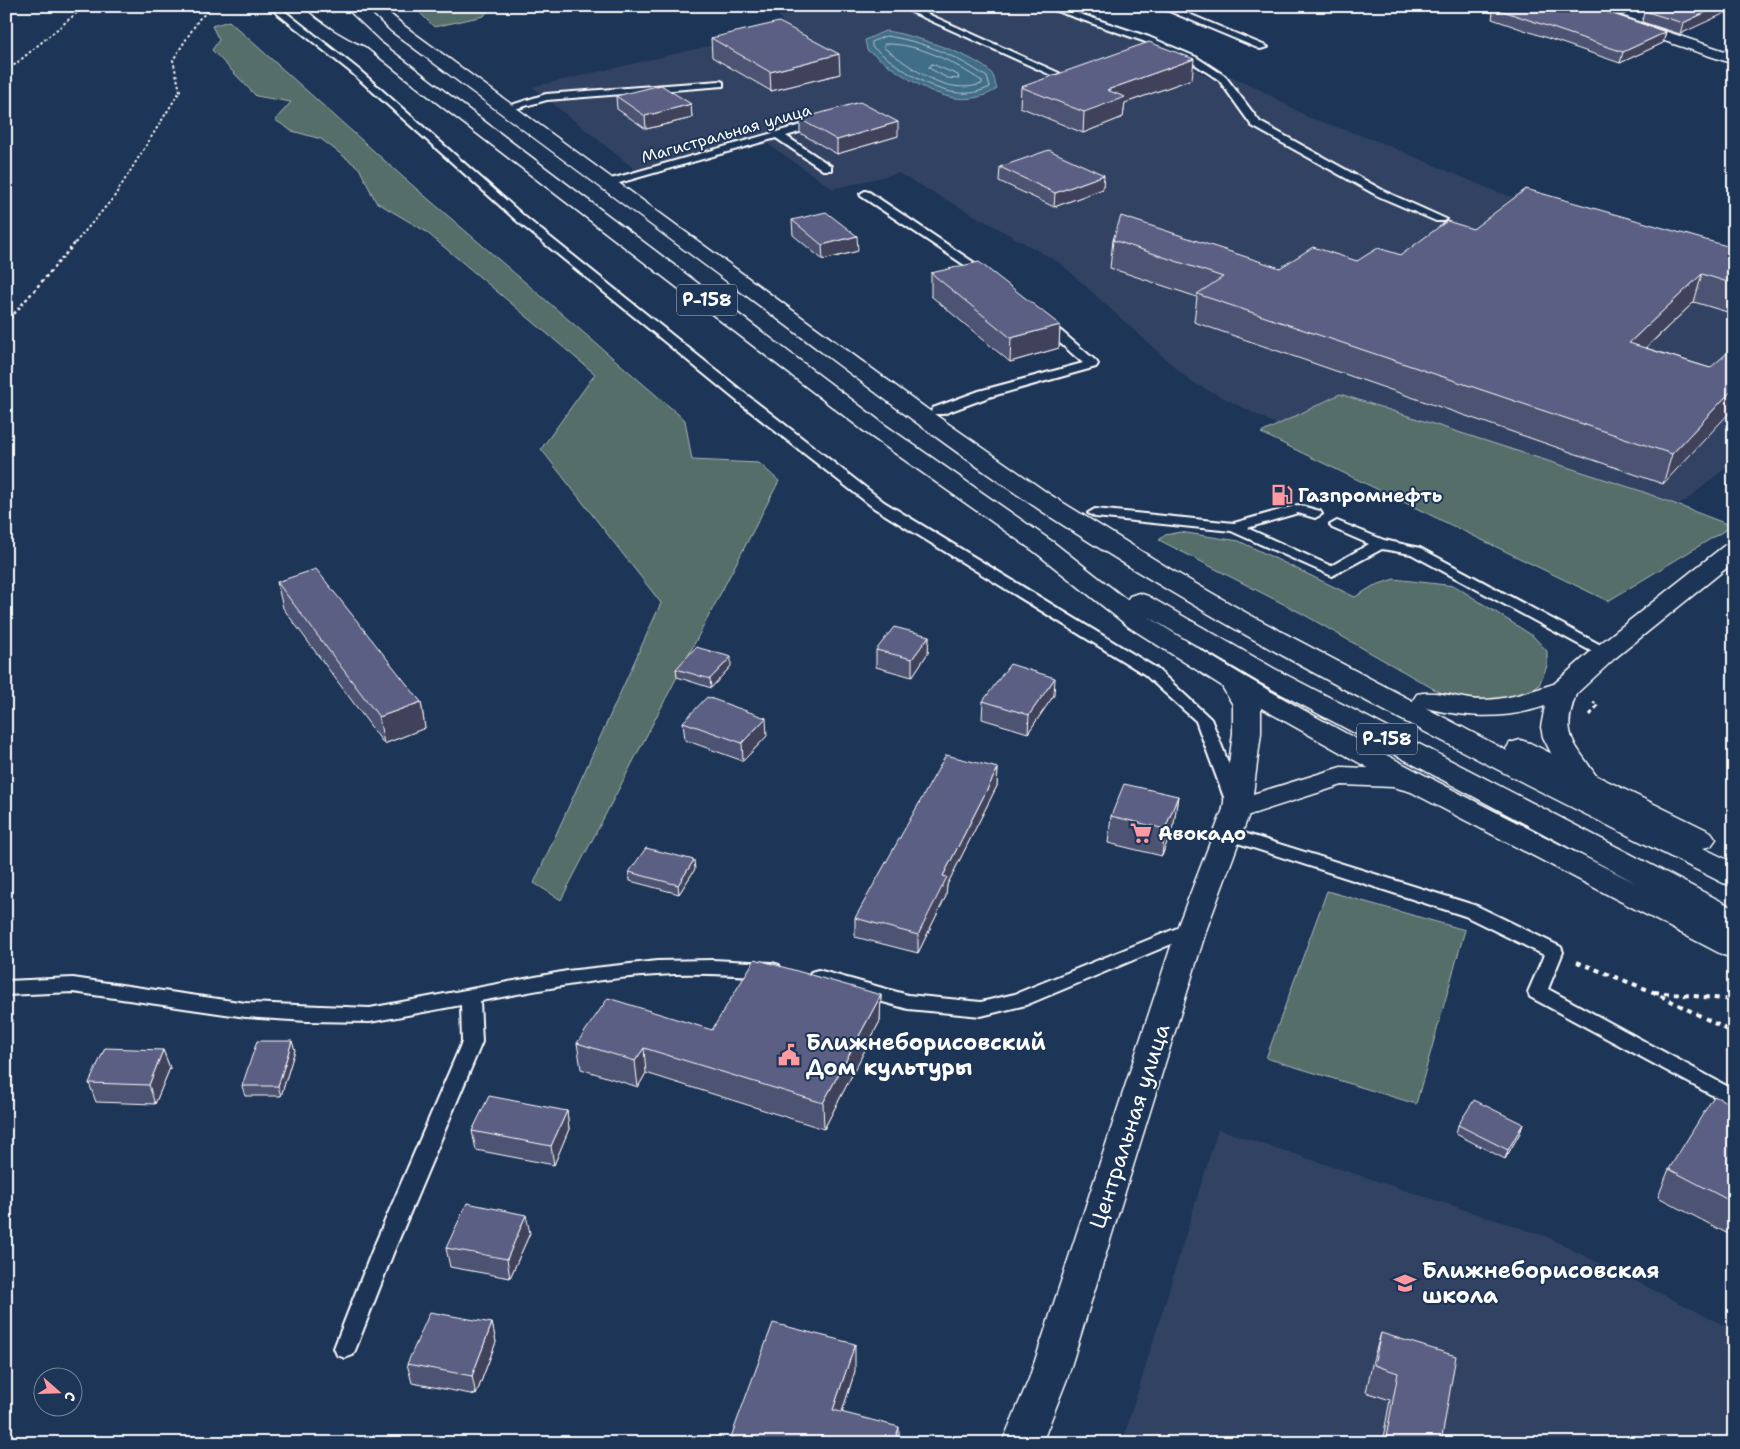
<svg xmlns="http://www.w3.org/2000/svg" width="1740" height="1449" font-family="'Shantell Sans',sans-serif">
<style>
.built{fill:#304264}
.green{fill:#566e6b;stroke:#aab6b5}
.water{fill:#416d87;stroke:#8da7b7}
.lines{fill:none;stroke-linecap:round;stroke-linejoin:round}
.shore{stroke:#b3c5cf;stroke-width:1}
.lane-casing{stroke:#fff;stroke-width:4}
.street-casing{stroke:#fff;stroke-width:3}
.secondary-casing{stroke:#fff;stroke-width:3}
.primary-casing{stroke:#fff;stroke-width:3}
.highway-casing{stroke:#fff;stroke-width:3}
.path-far3{stroke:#fff;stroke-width:2;stroke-dasharray:2.5 2.5;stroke-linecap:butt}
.path-far2{stroke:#fff;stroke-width:2.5;stroke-dasharray:3 3;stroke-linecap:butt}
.path-far1{stroke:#fff;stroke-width:3;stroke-dasharray:4 4;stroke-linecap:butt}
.path{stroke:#fff;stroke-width:4;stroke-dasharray:5 5;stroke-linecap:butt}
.lane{fill:#1d3557;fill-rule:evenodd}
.street{fill:#1d3557;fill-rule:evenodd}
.secondary{fill:#1d3557;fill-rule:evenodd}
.primary{fill:#1d3557;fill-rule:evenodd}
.highway{fill:#1d3557;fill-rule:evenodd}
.wall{fill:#4e5272;stroke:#fff}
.shaded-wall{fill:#40425c;stroke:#fff}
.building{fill:#5b5f84;stroke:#fff}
.labels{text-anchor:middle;stroke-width:4;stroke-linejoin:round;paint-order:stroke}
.far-street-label{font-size:16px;fill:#fff;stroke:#1d3557}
.shield{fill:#1d3557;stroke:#bbc2cd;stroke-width:1}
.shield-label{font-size:18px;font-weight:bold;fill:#fff}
.poi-label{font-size:19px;font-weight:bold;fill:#fff;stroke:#1d3557;text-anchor:start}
.near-poi-label{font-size:22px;font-weight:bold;fill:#fff;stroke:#1d3557;text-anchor:start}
.near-street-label{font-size:22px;fill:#fff;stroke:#1d3557}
</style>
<rect width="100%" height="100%" fill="#1d3557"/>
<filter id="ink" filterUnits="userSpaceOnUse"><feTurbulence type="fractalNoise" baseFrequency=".02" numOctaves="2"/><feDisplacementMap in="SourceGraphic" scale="10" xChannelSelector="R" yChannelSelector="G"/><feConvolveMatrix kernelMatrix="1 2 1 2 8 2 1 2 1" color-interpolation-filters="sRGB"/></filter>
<g filter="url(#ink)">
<!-- built -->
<g class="built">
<polygon points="764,6 1032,6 1087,23 1164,51 1210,78 1230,76 1255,87 1308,117 1380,142 1497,192 1734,266 1734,461 1687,500 1560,567 1190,381 1060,263 898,173 833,189 768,144 642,175 532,87 786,28 775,10"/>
<polygon points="1218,1129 1545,1236 1734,1330 1734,1443 1122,1443"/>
</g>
<!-- green -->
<g class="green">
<polygon points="413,6 491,6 484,16 434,27"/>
<polygon points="229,21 404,178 685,420 692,460 759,463 779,481 561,900 534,883 661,603 541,449 595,374 425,231 376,202 359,168 321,139 292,131 275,120 291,102 256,96 212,50 219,40 212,26"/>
<polygon points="1340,394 1641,491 1732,526 1608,601 1261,433"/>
<polygon points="1180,532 1239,541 1355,597 1373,586 1394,579 1455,586 1533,636 1547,651 1547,666 1539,685 1530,693 1489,702 1446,696 1301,613 1159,540 1165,535"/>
<polygon points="1327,891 1465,930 1416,1104 1266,1058"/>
</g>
<!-- water -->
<path class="water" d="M 885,31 C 907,33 979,56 992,74 C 995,78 995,85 997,89 C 951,118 904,75 867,50 L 865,40 Z"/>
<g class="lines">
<!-- shore -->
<g class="shore">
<path d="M 886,36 C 923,41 956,56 987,77 L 990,87 C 948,108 905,71 872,47 L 872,42 Z"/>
<path d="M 885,44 C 920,43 954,63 982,81 L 982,84 C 944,96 913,68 884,48 Z"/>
<polygon points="932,64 958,75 959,79 947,78 929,68"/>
</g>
<!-- lane casing -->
<g class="lane-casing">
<g id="lane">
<polygon points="268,6 278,6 358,69 525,217 752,399 884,502 1156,668 1211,719 1243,800 1240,804 1228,804 1225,800 1196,721 1144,674 874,508 742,405 517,221 352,73"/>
<polygon points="898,6 910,6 1059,73 1051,75"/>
<polygon points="1042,6 1056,6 1149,37 1196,57 1225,76 1260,122 1386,192 1446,219 1444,221 1436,221 1378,196 1252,126 1219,80 1190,61 1143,41"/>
<polygon points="1157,6 1170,6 1268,47 1260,49"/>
<polygon points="720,81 723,82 723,86 547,100 507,111 502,108 546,94"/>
<polygon points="822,119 827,122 826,124 786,136 831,166 831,170 823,170 776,138 612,185 604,185 603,183 604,181"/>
<polygon points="865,191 869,192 994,276 988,280 984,278 861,196 860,194"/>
<polygon points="1043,318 1047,319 1096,361 1098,364 1096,367 989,397 943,414 933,414 931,411 933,408 979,391 1083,363 1039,325 1037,322 1039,319"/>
<polygon points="1298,505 1320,511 1322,514 1315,518 1298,513 1247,528 1331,566 1369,544 1332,528 1330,525 1337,521 1384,540 1420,548 1610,650 1613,653 1605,658 1600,656 1411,554 1382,549 1332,576 1231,531 1095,517 1088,513 1095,509 1234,523"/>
<polygon points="1228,828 1477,906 1561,947 1563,952 1548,989 1734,1090 1734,1107 1530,997 1528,992 1544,955 1465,916 1222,838 1219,834 1222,830"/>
<polygon points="1192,922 1198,923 1201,928 1198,933 1026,1005 981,1016 908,1009 811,982 809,977 811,972 818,970 908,995 981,1002 1015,994"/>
<path d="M 713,960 L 772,963 L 779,965 L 781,970 L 779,975 L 772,977 C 734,975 696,972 657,975 C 598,978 539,990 480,1001 L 482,1042 L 394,1251 L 356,1348 L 353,1355 L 345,1358 L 337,1355 L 334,1348 L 372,1251 L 462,1042 L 461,1005 L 370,1022 L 307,1021 L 246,1017 L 73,992 L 6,995 L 6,981 L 73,978 L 246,1003 L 370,1008 L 567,971 L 657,961 Z"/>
</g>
</g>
<!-- street casing -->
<g class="street-casing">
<g id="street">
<polygon points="1566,6 1589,6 1734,54 1734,64 1568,9"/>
<polygon points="1734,543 1734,562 1614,659 1575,695 1565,697 1555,695 1552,689 1555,683 1596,647 1725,545"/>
<polygon points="1237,799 1247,802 1251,809 1207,928 1067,1379 1042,1443 1002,1443 1029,1379 1177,928 1223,809 1227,802"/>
</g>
</g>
<!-- secondary casing -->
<g class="secondary-casing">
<path id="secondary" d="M 305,6 L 322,6 L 382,45 L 380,48 C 366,52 313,18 305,6 Z"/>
</g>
<!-- primary casing -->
<g class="primary-casing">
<g id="primary">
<polygon points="1231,672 1240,674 1261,705 1261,733 1253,794 1341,767 1393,769 1433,779 1437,786 1433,793 1423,795 1393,787 1342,785 1237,819 1227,816 1223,809 1233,733 1233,705 1218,680 1222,674"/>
<path d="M 1565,681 L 1575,683 L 1578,689 C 1559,737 1574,741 1598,779 L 1594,786 L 1584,788 L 1574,786 L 1553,757 L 1543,737 L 1541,727 L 1545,706 C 1501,721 1461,717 1417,706 L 1413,700 L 1417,694 C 1438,689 1461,700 1482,700 C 1513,700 1536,688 1565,681 Z"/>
</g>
</g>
<!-- highway casing -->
<g class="highway-casing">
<g id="highway">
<path d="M 326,6 L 342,6 L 380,42 L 448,94 L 885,425 L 1053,542 L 1127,600 L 1130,596 L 1139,593 L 1148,596 L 1275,669 L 1734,908 L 1734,933 L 1732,932 L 1734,933 L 1734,958 L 1723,955 L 1413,793 L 1222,686 L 1129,627 L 1035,552 L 869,435 L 436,102 L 368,48 ZM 1147,616 L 1257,681 L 1636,883 C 1471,799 1302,717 1147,616 Z"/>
<path d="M 365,6 L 381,6 L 403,25 L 927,409 L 1049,494 L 1170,569 L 1250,615 L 1496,745 L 1507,751 L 1506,749 L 1510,743 L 1520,740 L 1530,743 L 1711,832 L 1716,839 L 1711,846 L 1703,848 L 1734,863 L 1734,886 L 1723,883 C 1496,769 1266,657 1052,518 C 957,455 866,385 775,317 C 647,222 519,127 391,31 Z"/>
</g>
</g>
<!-- path-far3 -->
<g class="path-far3">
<polyline points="6,72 85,6"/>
<polyline points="75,243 114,197 180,91 173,60 199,19 214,6"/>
</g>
<!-- path-far2 -->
<polyline class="path-far2" points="6,323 76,242"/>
<!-- path-far1 -->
<polyline class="path-far1" points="1590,715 1598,705 1593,702"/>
<!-- path -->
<g class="path">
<polyline points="1577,962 1651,991 1734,1033"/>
<polyline points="1654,992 1734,1000"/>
</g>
<!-- lane -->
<use href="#lane" class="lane"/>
<!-- street -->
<use href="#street" class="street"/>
<!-- secondary -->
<use href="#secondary" class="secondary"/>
<!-- primary -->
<use href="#primary" class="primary"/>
<!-- highway -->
<use href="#highway" class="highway"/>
</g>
<!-- wall -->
<g class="wall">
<polygon points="1474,6 1589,6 1666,32 1663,43 1620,63 1492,19 1493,13"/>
<polygon points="1596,6 1640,6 1623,15"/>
<polygon points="1734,6 1680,34 1642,22 1644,11"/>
<polygon points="711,38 840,74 771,91 712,57"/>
<polygon points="1192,79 1125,103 1123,117 1083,133 1020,107 1021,87"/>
<polygon points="616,96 691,104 692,118 646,129 617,109"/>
<polygon points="800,119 898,136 837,154 800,133"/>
<polygon points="1000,167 1103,189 1054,207 999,181"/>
<polygon points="792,220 858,251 823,260 793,235"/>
<polygon points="1473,229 1734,248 1734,314 1694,302 1646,348 1710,368 1663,484 1194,322 1197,297 1110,268 1113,240 1280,268 1357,261 1401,255"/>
<polygon points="931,273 1060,325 1059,348 1010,362 931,296"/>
<polygon points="277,582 421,702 425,728 384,744 283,608"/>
<polygon points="929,636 928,653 912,677 876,667 876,650"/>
<polygon points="731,666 711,688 677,677 676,669"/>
<polygon points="1054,695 1028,733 982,719 983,701"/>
<polygon points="683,722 767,736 743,761 685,740"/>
<polygon points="998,768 997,786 947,885 946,896 918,953 855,937 855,918"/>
<polygon points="1178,796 1174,823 1162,856 1108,843 1111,816"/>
<polygon points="695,869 679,894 630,881 629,872"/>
<polygon points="881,995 880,1021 824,1129 646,1073 638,1087 581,1069 577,1043 712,1030"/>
<polygon points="163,1050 170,1068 155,1104 96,1102 89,1083"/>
<polygon points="295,1050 281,1096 245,1096 242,1086"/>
<polygon points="1734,1105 1734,1237 1658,1197 1669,1169"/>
<polygon points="567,1111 569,1129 554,1165 476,1150 472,1131"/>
<polygon points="1523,1124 1520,1133 1505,1159 1456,1134 1458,1125"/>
<polygon points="530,1233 510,1278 450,1267 446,1248"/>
<polygon points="492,1323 496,1342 476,1395 412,1383 407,1364"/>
<polygon points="1381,1333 1441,1443 1382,1443 1390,1400 1366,1392 1373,1360"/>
<polygon points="855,1371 842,1412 899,1443 731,1443 731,1437"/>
</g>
<!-- shaded-wall -->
<g class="shaded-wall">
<polygon points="1625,6 1640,6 1623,15"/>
<polygon points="1719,6 1734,6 1734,9 1680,34 1683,23"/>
<polygon points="1666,32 1663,43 1620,63 1623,52"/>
<polygon points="839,54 840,74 771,91 770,72"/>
<polygon points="1194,59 1192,79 1125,103 1123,117 1083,133 1084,112 1107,90"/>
<polygon points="691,104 692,118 646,129 645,116"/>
<polygon points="898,122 898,136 837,154 837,140"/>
<polygon points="1104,175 1103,189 1054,207 1055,193"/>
<polygon points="857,236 858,251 823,260 822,245"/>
<polygon points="1702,274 1694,302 1621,371 1629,343"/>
<polygon points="1060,325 1059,348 1010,362 1011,338"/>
<polygon points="1734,388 1734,408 1663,484 1672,454"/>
<polygon points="929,636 928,653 912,677 912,659"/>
<polygon points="731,657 731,666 711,688 710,679"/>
<polygon points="1055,678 1054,695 1028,733 1029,715"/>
<polygon points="421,702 425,728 384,744 379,717"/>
<polygon points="766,718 767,736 743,761 742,743"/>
<polygon points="998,768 997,786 947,885 946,896 918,953 918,935 943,876"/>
<polygon points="1178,796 1174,823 1162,856 1165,829"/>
<polygon points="694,860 695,869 679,894 678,885"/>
<polygon points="881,995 880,1021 824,1129 823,1103"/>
<polygon points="292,1041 295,1050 281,1096 278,1086"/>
<polygon points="644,1048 646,1073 638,1087 635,1061"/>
<polygon points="163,1050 170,1068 155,1104 149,1085"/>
<polygon points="567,1111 569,1129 554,1165 551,1146"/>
<polygon points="1523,1124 1520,1133 1505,1159 1508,1150"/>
<polygon points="526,1215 530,1233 510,1278 507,1259"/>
<polygon points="492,1323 496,1342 476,1395 472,1376"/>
<polygon points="855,1344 855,1371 834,1437 833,1410"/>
<polygon points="899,1427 899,1443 894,1443"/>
</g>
<!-- building -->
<g class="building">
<polygon points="1499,6 1589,6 1666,32 1623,52 1494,8"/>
<polygon points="1652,6 1719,6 1683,23 1644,11"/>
<polygon points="779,22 839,54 770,72 711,38"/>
<polygon points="1149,42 1194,59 1107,90 1125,97 1084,112 1021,87"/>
<polygon points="661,85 691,104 645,116 616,96"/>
<polygon points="860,102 898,122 837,140 800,119"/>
<polygon points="1049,150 1104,175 1055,193 1000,167"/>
<polygon points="1526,189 1734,248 1734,284 1702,274 1629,343 1710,368 1734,347 1734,388 1672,454 1197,294 1223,277 1113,240 1121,216 1280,268 1313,247 1357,261 1378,248 1401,255 1447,221 1473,229"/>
<polygon points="826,212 857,236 822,245 792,220"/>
<polygon points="979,262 1060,325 1011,338 931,273"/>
<polygon points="316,569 421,702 379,717 277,582"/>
<polygon points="894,627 929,636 912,659 876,650"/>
<polygon points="696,647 731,657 710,679 676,669"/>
<polygon points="1010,664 1055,678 1029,715 983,701"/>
<polygon points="707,697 766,718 742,743 683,722"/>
<polygon points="946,755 998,768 943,876 947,877 918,935 855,918"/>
<polygon points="1124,784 1178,796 1165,829 1111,816"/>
<polygon points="646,848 694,860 678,885 629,872"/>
<polygon points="755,959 881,995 823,1103 644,1048 635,1061 577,1043 608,998 712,1030"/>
<polygon points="257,1041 292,1041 278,1086 242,1086"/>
<polygon points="105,1048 163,1050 149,1085 89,1083"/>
<polygon points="489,1096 567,1111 551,1146 472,1131"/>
<polygon points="1714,1096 1734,1105 1734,1203 1669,1169"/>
<polygon points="1474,1100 1523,1124 1508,1150 1458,1125"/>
<polygon points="467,1203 526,1215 507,1259 446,1248"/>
<polygon points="430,1312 492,1323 472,1376 407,1364"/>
<polygon points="773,1323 855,1344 833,1410 899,1427 894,1443 753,1443 731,1437"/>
<polygon points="1381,1333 1456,1356 1441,1443 1385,1443 1398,1373 1374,1365"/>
</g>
</g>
<!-- icons -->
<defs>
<g id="fuel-bare" transform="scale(1.725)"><path d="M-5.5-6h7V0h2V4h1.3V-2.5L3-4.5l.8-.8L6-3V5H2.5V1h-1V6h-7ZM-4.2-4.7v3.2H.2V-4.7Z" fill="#ff9aa2" stroke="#1d3557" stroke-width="2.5" paint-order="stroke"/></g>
<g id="supermarket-bare" transform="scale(1.725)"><path d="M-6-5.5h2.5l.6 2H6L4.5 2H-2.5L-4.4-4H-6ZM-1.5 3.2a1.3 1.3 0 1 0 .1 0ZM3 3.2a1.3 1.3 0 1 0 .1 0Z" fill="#ff9aa2" stroke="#1d3557" stroke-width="2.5" paint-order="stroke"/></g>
<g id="civic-bare" transform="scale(1.725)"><path d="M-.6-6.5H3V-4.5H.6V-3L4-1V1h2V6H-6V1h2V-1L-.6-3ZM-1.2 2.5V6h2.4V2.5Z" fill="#ff9aa2" stroke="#1d3557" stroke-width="2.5" paint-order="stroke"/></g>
<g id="school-bare" transform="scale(1.725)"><path d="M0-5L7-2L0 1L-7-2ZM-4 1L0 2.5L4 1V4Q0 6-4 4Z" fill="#ff9aa2" stroke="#1d3557" stroke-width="2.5" paint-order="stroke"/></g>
</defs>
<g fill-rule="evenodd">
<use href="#fuel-bare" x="1282" y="495"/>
<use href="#supermarket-bare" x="1141" y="833"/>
<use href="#civic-bare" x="789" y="1055"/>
<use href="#school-bare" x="1405" y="1283"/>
</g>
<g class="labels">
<!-- far-street labels -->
<g class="far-street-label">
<text transform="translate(726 133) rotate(-16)" y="6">Магистральная улица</text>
</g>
<!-- shield labels -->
<g class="shield">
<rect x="677" y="284.5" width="60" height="31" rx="4"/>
<rect x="1357" y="723.5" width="60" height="31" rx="4"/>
</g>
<g class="shield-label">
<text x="707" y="306">Р-158</text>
<text x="1387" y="745">Р-158</text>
</g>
<!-- poi labels -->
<g class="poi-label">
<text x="1298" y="502">Газпромнефть</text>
<text x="1158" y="840">Авокадо</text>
</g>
<!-- near-poi labels -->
<g class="near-poi-label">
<text x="806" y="1050">Ближнеборисовский<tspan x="806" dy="25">Дом культуры</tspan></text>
<text x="1422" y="1278">Ближнеборисовская<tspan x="1422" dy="25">школа</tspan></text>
</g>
<!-- near-street labels -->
<g class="near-street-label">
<text transform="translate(1129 1126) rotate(-72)" y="8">Центральная улица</text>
</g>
</g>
<!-- margin -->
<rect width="1740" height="1449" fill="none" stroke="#1d3557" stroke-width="25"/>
<rect x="12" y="12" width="1715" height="1424" fill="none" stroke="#fff" stroke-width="2" filter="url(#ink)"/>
<!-- north arrow -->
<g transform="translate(58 1392) rotate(110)"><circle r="24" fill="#1d3557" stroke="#77869a"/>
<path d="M0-4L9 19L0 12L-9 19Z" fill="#ff9aa2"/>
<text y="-8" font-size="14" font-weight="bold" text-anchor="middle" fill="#ffffff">С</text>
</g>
</svg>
